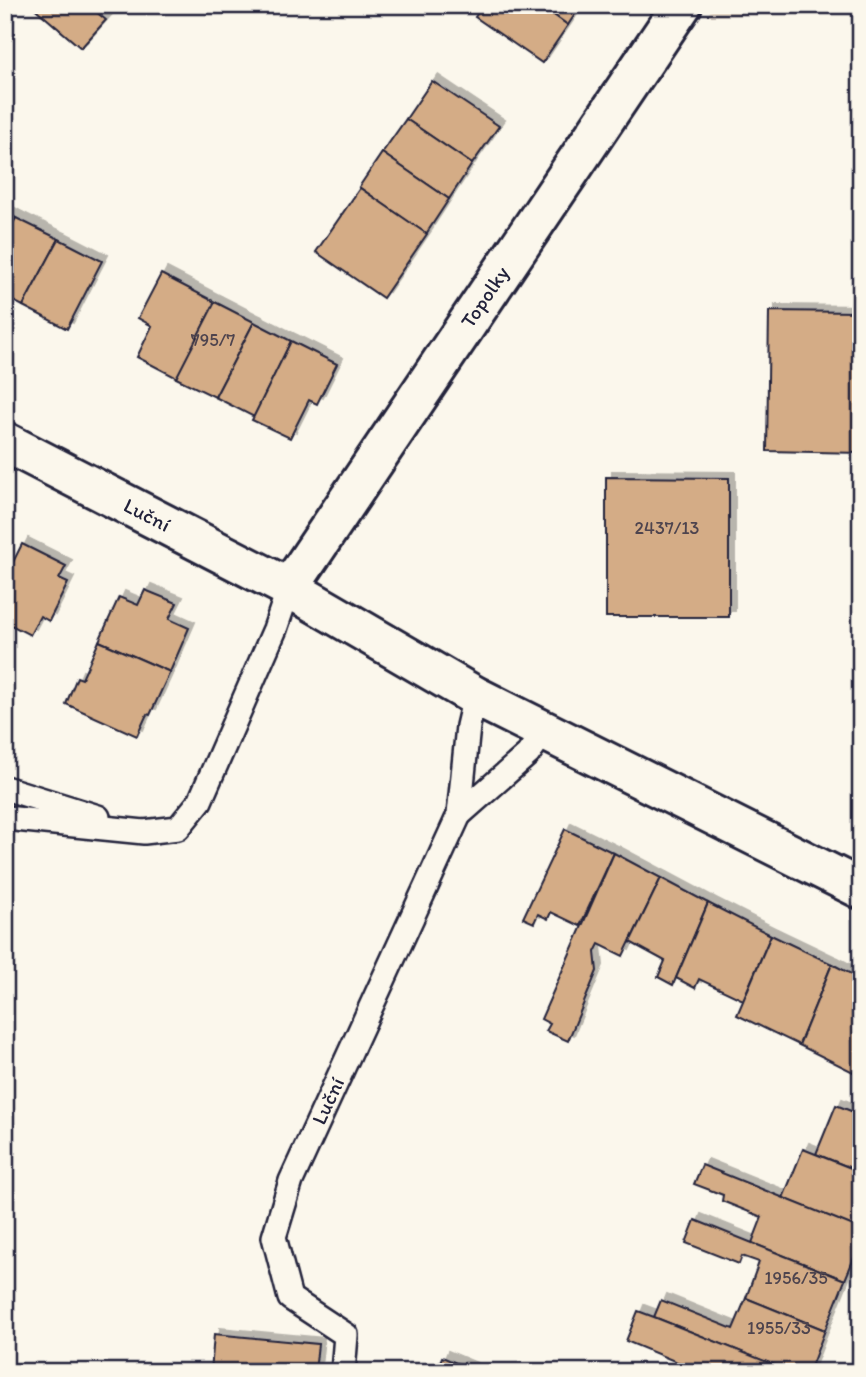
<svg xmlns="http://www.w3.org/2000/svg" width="866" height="1377" font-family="Itim,sans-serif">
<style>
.built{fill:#efe0cd}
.building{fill:#d4ac86;stroke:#22223b;stroke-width:2;filter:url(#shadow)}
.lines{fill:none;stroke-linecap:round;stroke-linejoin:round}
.service-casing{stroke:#22223b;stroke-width:28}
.minor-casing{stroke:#22223b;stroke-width:44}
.service{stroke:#fbf7ec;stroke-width:23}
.minor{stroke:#fbf7ec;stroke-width:38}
.labels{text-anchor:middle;stroke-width:5;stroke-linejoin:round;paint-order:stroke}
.number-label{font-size:18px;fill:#4e444e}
.street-label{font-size:21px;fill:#22223b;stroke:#fbf7ec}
</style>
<defs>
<filter id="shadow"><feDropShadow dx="6" dy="-6" stdDeviation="0" flood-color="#0004"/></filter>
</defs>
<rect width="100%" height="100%" fill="#fbf7ec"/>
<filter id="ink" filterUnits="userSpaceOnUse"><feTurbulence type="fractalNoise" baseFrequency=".0143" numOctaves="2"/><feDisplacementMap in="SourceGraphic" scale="14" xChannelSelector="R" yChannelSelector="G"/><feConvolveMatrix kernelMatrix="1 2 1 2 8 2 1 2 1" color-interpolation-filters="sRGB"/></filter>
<g filter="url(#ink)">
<!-- built -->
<polygon class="built" points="715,5 861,5 861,12 707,16"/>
<!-- building -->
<g class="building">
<polygon points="31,5 88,5 106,20 81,48"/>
<polygon points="483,5 540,5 568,25 542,63 475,17"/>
<polygon points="540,5 581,5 568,25"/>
<polygon points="432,81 499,126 472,164 406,119"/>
<polygon points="406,119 472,164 449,199 382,153"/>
<polygon points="382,153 449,199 426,234 359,187"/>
<polygon points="360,188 427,234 383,298 316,252"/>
<polygon points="5,212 16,218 5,238"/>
<polygon points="16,218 59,239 23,306 5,297 5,238"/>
<polygon points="59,239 102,261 67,329 23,306"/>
<polygon points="161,274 215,302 177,378 137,357 152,326 138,318"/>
<polygon points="215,302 254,322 215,397 176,378"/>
<polygon points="769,311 861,312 861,453 767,451"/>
<polygon points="254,322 291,341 254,417 215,397"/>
<polygon points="291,341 337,364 317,404 309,400 290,438 252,420"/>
<polygon points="606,477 729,478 729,617 606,617"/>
<polygon points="22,544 66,566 59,579 68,583 49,621 40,616 30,635 5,622 5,578"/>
<polygon points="5,562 12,566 5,578"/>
<polygon points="145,590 177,603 169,619 189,628 170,672 99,641 119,597 138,605"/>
<polygon points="99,641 170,672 150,715 147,714 137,736 66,704 77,677 82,679"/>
<polygon points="565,829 614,853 580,926 551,912 548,919 538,914 534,923 523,918"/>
<polygon points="614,853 661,878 623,956 599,944 595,952 597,971 568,1041 546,1031 550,1024 541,1019"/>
<polygon points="661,878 708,903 673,985 658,977 665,961 630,942"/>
<polygon points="708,903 771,935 743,1000 699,979 695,988 676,978"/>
<polygon points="771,935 832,964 799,1045 737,1015"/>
<polygon points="832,964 861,979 861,1061 855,1073 799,1045"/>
<polygon points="836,1105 861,1115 861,1172 816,1154"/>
<polygon points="803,1149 861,1172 861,1230 783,1198"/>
<polygon points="702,1165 861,1229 861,1241 845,1280 752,1243 762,1217 722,1201 723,1195 694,1184"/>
<polygon points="695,1220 845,1280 825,1330 746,1298 759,1262 742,1256 739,1264 686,1243"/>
<polygon points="746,1298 825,1330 809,1372 792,1372 654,1317 661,1300 733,1329"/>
<polygon points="638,1311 654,1317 792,1372 701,1372 626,1341"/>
<polygon points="214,1334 318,1344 315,1372 211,1372"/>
<polygon points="442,1357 478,1372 436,1372"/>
</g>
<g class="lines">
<!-- service casing -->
<g class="service-casing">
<g id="service">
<polyline points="5,788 98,817"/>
<polyline points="459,815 528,754 545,730"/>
<polyline points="5,818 144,832 178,828 200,801 275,629 289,588"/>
<polyline points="343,1372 346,1335 290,1298 274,1237 291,1181 459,815 468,726 475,696"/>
</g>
</g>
<!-- minor casing -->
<g class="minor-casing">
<g id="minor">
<polyline points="5,442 289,588 475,696 861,889"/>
<polyline points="289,588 682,5"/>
</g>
</g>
<!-- service -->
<use href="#service" class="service"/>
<!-- minor -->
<use href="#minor" class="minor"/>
</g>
</g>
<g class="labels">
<!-- number labels -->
<g class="number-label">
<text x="213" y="346">795/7</text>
<text x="667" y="534">2437/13</text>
<text x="796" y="1284">1956/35</text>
<text x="779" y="1334">1955/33</text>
</g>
<!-- street labels -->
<g class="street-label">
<text transform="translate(485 297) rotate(-56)" y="7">Topolky</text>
<text transform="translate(147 515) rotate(27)" y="7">Luční</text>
<text transform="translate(328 1101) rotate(-65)" y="7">Luční</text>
</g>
</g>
<!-- margin -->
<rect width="866" height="1377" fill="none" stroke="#fbf7ec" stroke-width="28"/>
<rect x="14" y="14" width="838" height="1349" fill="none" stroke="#22223b" stroke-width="2.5" filter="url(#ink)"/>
</svg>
